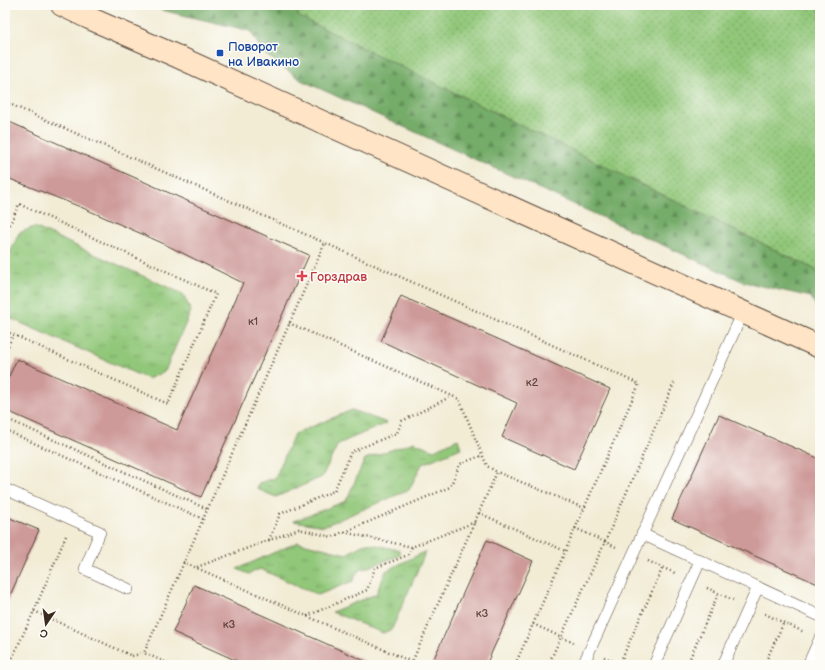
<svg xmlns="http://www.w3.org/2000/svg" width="825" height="670" font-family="'Balsamiq Sans',sans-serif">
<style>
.grass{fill:url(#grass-dots);stroke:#66784c}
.forest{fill:url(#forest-firs);stroke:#586b44}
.park{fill:url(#park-tufts);stroke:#66784c}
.building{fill:#cd9a99}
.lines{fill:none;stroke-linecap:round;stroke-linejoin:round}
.lane-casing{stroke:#564739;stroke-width:12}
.secondary-casing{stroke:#564739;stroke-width:24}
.path{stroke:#564739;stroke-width:2.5;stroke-dasharray:1 3;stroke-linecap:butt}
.lane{stroke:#fff;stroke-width:11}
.secondary{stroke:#ffe4c6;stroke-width:22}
.transit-dot{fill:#1a4fb4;stroke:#fdfcf7;stroke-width:1.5}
.health-dot{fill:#e0444e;stroke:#fdfcf7;stroke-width:1.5}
.labels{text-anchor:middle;stroke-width:3;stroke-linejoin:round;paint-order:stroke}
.number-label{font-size:11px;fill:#60463d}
.transit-label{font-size:13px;fill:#164399;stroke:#fdfcf7;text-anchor:start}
.health-label{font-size:13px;fill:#be3a42;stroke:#fdfcf7;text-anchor:start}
</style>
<defs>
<pattern id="grass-dots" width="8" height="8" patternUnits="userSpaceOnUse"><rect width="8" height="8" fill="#91c779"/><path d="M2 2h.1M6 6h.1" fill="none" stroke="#78a263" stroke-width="1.8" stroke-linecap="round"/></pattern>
<pattern id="forest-firs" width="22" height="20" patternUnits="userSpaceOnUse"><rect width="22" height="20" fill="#74ac69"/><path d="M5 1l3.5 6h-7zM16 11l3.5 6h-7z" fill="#608c56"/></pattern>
<pattern id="park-tufts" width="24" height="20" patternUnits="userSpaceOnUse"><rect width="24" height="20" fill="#91c779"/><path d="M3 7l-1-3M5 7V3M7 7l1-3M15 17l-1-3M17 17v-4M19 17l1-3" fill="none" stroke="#78a263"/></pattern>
</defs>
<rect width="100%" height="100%" fill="#fdfcf7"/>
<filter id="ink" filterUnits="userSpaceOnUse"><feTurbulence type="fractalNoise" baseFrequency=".025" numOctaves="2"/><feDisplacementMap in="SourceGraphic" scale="8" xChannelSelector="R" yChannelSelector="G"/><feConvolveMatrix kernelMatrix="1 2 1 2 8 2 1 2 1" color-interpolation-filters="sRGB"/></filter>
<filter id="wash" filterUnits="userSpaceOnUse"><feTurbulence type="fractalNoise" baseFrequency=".012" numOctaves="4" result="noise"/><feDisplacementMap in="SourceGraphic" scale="16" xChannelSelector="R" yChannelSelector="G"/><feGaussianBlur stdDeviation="0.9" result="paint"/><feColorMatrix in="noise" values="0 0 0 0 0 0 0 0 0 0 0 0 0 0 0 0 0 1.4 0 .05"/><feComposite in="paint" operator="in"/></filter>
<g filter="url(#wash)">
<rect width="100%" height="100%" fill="#f2ecd5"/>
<!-- grass -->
<polygon class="grass" points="299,5 820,5 820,272 298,16"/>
<!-- forest -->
<polygon class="forest" points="158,5 299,5 298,16 820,272 820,314 811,297 744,282 301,80 262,52 251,31 161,10"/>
<!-- park -->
<g class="park">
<polygon points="34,227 183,294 191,311 165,371 148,379 5,316 5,264 19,233"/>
<polygon points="352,410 387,423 338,444 322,477 276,497 257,489 259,483 275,478 294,434"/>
<polygon points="458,439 461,448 422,464 409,490 324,526 294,521 346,501 365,459 414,442 434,450"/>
<polygon points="298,542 346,554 366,543 399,550 400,555 358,571 353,581 318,595 260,569 249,574 237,569"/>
<polygon points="426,551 392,629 383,633 332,612 376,594 386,571"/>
</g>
<g id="blocks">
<!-- building -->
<g class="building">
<polygon points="5,120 309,255 201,497 5,410 5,385 17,359 177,430 243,283 160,242 83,208 5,177"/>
<polygon points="401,296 610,389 574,469 502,437 517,403 381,341"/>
<polygon points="719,415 820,459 820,585 672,519"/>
<polygon points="5,516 39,530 5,607"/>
<polygon points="487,540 533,561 486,665 431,665"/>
<polygon points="194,585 208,591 374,665 246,665 173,632"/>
</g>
</g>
</g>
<g filter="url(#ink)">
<use href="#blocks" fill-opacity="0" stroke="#564739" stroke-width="1"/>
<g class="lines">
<!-- lane casing -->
<g class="lane-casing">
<g id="lane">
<polyline points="5,489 100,532 85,569 128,589"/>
<polyline points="642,534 820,616"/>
<polyline points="583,665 743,312"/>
<polyline points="654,665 700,561"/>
<polyline points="723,665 758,587"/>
<polyline points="808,665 820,638"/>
</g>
</g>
<!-- secondary casing -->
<g class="secondary-casing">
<polyline id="secondary" points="62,5 89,18 174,55 820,347"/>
</g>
<!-- path -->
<g class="path">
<polyline points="5,102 325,243"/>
<polyline points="5,236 19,204 216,294 168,404 5,331"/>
<polyline points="289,323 459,399 487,466 497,472"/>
<polyline points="5,353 13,335"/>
<polyline points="5,418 207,509"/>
<polyline points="5,430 203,519"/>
<polyline points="479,513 565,551"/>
<polyline points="575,528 618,548"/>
<polyline points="345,532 450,487 460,464 483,455"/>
<polyline points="269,540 280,514 334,491 351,452 397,433 402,421 452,396"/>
<polyline points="648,561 677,574"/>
<polyline points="183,562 412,662 497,472 584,508"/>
<polyline points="197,567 299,529 332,537 343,532 412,547 475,522"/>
<polyline points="707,588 733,600"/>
<polyline points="34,611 132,656 144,653"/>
<polyline points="765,614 804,632"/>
<polyline points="307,616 367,590 375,568 408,555 412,547"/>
<polyline points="533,624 574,643"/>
<polyline points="604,657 623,665"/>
<polyline points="9,665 34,611 66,536"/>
<polyline points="172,665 144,653 325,243 639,384 515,665"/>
<polyline points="548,665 605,542 675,381"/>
<polyline points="619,665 663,567"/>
<polyline points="687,665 719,592"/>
<polyline points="764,665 784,622"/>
</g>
<!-- lane -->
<use href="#lane" class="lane"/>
<!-- secondary -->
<use href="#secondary" class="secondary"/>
</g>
</g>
<!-- markers -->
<rect class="transit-dot" x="216" y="49" width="8" height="8" rx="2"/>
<path class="health-dot" d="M300 270h4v4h4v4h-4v4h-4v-4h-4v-4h4z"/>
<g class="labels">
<!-- number labels -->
<g class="number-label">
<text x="253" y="325">к1</text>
<text x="532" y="386">к2</text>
<text x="482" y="617">к3</text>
<text x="229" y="628">к3</text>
</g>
<!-- transit labels -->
<g class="transit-label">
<text x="228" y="51">Поворот<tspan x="228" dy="15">на Ивакино</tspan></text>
</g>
<!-- health labels -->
<g class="health-label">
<text x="310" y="281">Горздрав</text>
</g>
</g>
<!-- margin -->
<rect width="825" height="670" fill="none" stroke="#fdfcf7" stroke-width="20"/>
<!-- north arrow -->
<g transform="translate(46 624) rotate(193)" stroke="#fdfcf7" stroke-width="3" paint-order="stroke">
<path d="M0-3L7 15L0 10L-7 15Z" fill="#3b2a1e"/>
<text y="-6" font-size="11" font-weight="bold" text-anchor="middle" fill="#3b2a1e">С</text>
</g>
</svg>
